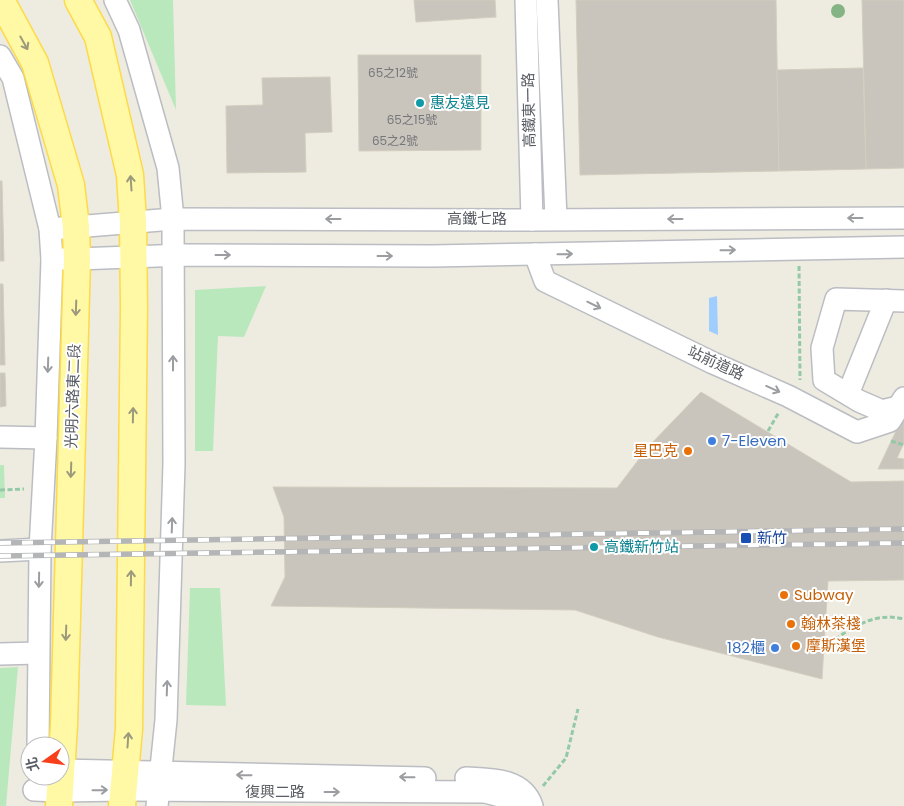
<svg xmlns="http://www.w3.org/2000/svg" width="904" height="806" font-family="Poppins,'Noto Sans TC',sans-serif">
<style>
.green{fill:#bae8bd}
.water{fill:#9fcdff}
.building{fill:#c9c5bd;stroke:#d3cebe}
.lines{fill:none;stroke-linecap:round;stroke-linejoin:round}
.minor-casing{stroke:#bbbdc3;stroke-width:24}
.major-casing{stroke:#fdda49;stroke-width:29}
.path{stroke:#93c9a6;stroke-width:3;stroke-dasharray:5 2.5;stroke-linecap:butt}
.minor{stroke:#fff;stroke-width:21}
.major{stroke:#fff8a4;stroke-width:26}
.rail-casing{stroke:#b4b5b6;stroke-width:5.5}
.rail{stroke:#fff;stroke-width:4;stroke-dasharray:11;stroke-linecap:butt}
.tree{fill:#84b484}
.oneway{stroke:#9b9a7d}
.oneway2{stroke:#9b9da1}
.culture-dot{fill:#0f9aa8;stroke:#fff;stroke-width:2}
.shop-dot{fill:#3f7fe0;stroke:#fff;stroke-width:2}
.food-dot{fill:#e8710a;stroke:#fff;stroke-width:2}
.transit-dot{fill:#1a4fb4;stroke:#fff;stroke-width:2}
.labels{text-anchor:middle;stroke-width:4;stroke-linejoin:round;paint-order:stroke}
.number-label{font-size:12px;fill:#75767a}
.culture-label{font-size:15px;fill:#0d838f;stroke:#fff;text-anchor:start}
.street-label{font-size:15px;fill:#595c63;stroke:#fff}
.shop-label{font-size:15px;fill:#366cbe;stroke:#fff;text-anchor:start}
.food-label{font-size:15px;fill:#c56008;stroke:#fff;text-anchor:start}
.transit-label{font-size:15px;fill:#164399;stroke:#fff;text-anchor:start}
</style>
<rect width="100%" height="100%" fill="#eeece0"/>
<!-- green -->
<g class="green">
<polygon points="130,0 173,0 176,110"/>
<polygon points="266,286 244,337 218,336 213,451 195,451 195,290"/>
<polygon points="0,465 4,465 5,498 0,498"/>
<polygon points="190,588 220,588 226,706 186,705"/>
<polygon points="18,667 6,806 0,806 0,668"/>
</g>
<!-- water -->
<polygon class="water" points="717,296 718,335 709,331 709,298"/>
<!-- building -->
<g class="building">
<polygon points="414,0 495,0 496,17 416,22"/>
<polygon points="576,0 776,0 779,171 580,175"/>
<polygon points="862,0 904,0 904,168 866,169"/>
<polygon points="358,55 481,55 481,150 359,151"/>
<polygon points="863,68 866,169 779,171 777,70"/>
<polygon points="330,77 332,132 305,133 306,172 227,173 226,106 263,105 262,78"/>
<polygon points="0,181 2,181 4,261 0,261"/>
<polygon points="0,284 3,284 5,365 0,365"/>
<polygon points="0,373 5,373 6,406 0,407"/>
<polygon points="701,392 851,482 904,481 904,580 828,581 822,679 658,637 575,610 271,606 285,577 284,517 273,487 617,488 649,446"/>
<polygon points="904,414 904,443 897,458 904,459 904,469 878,469"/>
</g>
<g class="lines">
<!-- minor casing -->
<g class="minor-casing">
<g id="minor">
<polyline points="115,0 129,30 168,168 173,219 174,464 166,720 157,806"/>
<polyline points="526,0 532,220"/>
<polyline points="547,0 556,219"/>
<polyline points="0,56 13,78 50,229 52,259 46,438 40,549 38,746"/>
<polyline points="50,229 173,219 532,220 904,218"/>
<polyline points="535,254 545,281 713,363 788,396 857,432 890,421 904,398"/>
<polyline points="52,259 77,259 184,255 432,256 904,247"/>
<polyline points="848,394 886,300"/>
<polyline points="898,407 882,411 859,401 824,380 822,348 836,299 904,301"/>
<polyline points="0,437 46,438"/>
<polyline points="0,551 40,549"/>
<polyline points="0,654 38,653"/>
<polyline points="60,770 425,778"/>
<path d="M 466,778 C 490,779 523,778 532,806"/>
<polyline points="34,790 60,791 124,790 485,792 504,797 513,806"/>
</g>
</g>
<!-- major casing -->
<g class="major-casing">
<g id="major">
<polyline points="1,0 35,63 71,185 76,227 77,259 64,725 59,806"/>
<polyline points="78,0 98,37 130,175 133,222 134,307 129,729 122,806"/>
</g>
</g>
<!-- path -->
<g class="path">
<polyline points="799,266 800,380"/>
<polyline points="768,431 779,412"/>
<polyline points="891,441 904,445"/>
<polyline points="0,490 24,489"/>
<path d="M 823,648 C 848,630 872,611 904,619"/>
<polyline points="543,786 566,758 578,709"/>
</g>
<!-- minor -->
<use href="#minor" class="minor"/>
<!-- major -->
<use href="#major" class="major"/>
<!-- rail casing -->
<g class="rail-casing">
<g id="rail">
<polyline points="0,543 904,529"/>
<polyline points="0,556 904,543"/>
</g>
</g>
<!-- rail -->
<use href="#rail" class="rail"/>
</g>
<!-- trees -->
<circle class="tree" cx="838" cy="11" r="7"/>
<!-- one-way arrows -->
<defs><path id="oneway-shaft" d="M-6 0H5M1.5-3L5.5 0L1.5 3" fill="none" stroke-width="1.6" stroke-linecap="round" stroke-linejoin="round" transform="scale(1.25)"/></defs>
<g class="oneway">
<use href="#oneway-shaft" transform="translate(24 43) rotate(61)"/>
<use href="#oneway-shaft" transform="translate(131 183) rotate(-94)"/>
<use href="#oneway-shaft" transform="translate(76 308) rotate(92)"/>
<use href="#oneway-shaft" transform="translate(133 415) rotate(-89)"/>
<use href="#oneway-shaft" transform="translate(71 470) rotate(92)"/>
<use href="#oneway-shaft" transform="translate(131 578) rotate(-89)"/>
<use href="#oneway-shaft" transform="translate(66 633) rotate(92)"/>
<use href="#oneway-shaft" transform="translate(128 740) rotate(-86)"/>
</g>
<g class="oneway2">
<use href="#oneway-shaft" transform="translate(855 218) rotate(180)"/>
<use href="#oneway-shaft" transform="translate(333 219) rotate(-180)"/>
<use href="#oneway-shaft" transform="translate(675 219) rotate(180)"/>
<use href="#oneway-shaft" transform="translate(728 250) rotate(-1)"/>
<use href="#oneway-shaft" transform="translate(565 254) rotate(-1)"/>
<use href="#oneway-shaft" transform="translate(223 255)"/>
<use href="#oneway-shaft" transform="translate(385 256)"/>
<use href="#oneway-shaft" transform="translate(594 305) rotate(26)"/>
<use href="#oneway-shaft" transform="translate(173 363) rotate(-90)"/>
<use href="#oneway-shaft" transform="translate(48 365) rotate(92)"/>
<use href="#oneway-shaft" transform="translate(773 389) rotate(24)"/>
<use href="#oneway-shaft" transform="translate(172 525) rotate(-88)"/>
<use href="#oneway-shaft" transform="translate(39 580) rotate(91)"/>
<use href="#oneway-shaft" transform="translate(167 688) rotate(-88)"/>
<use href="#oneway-shaft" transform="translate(244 775) rotate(-179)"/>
<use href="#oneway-shaft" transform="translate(407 777) rotate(-179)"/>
<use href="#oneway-shaft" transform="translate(100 790) rotate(-1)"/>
<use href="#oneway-shaft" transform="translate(332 792)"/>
</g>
<!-- markers -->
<g class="culture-dot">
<circle cx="420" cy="103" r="5"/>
<circle cx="594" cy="547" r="5"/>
</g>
<g class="shop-dot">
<circle cx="712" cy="441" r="5"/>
<circle cx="775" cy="648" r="5"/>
</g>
<g class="food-dot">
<circle cx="688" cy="451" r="5"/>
<circle cx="784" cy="595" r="5"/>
<circle cx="791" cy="624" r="5"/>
<circle cx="796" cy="646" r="5"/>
</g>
<rect class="transit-dot" x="740" y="532" width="12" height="12" rx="2.5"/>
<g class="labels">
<!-- number labels -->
<g class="number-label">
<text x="393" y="77">65之12號</text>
<text x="412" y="124">65之15號</text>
<text x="395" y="145">65之2號</text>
</g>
<!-- culture labels -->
<g class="culture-label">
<text x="430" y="108">惠友遠見</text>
<text x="604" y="552">高鐵新竹站</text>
</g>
<!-- street labels -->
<g class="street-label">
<text transform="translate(529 110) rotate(-91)" y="5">高鐵東一路</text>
<text x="477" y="224">高鐵七路</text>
<text transform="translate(716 363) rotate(25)" y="5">站前道路</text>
<text transform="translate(73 396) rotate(-88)" y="5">光明六路東二段</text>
<text x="275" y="797">復興二路</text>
</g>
<!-- shop labels -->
<g class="shop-label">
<text x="722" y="446">7-Eleven</text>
<text x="765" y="653" text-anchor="end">182櫃</text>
</g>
<!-- food labels -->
<g class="food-label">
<text x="678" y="456" text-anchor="end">星巴克</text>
<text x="794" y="600">Subway</text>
<text x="801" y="629">翰林茶棧</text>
<text x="806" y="651">摩斯漢堡</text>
</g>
<!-- transit labels -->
<g class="transit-label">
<text x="757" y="543">新竹</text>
</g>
</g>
<!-- north arrow -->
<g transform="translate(45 761) rotate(256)"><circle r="24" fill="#ffffff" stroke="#bdbec1"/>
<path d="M0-4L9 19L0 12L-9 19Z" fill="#f83f1c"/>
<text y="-8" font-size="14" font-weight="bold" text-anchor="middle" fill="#595c63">北</text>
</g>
</svg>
